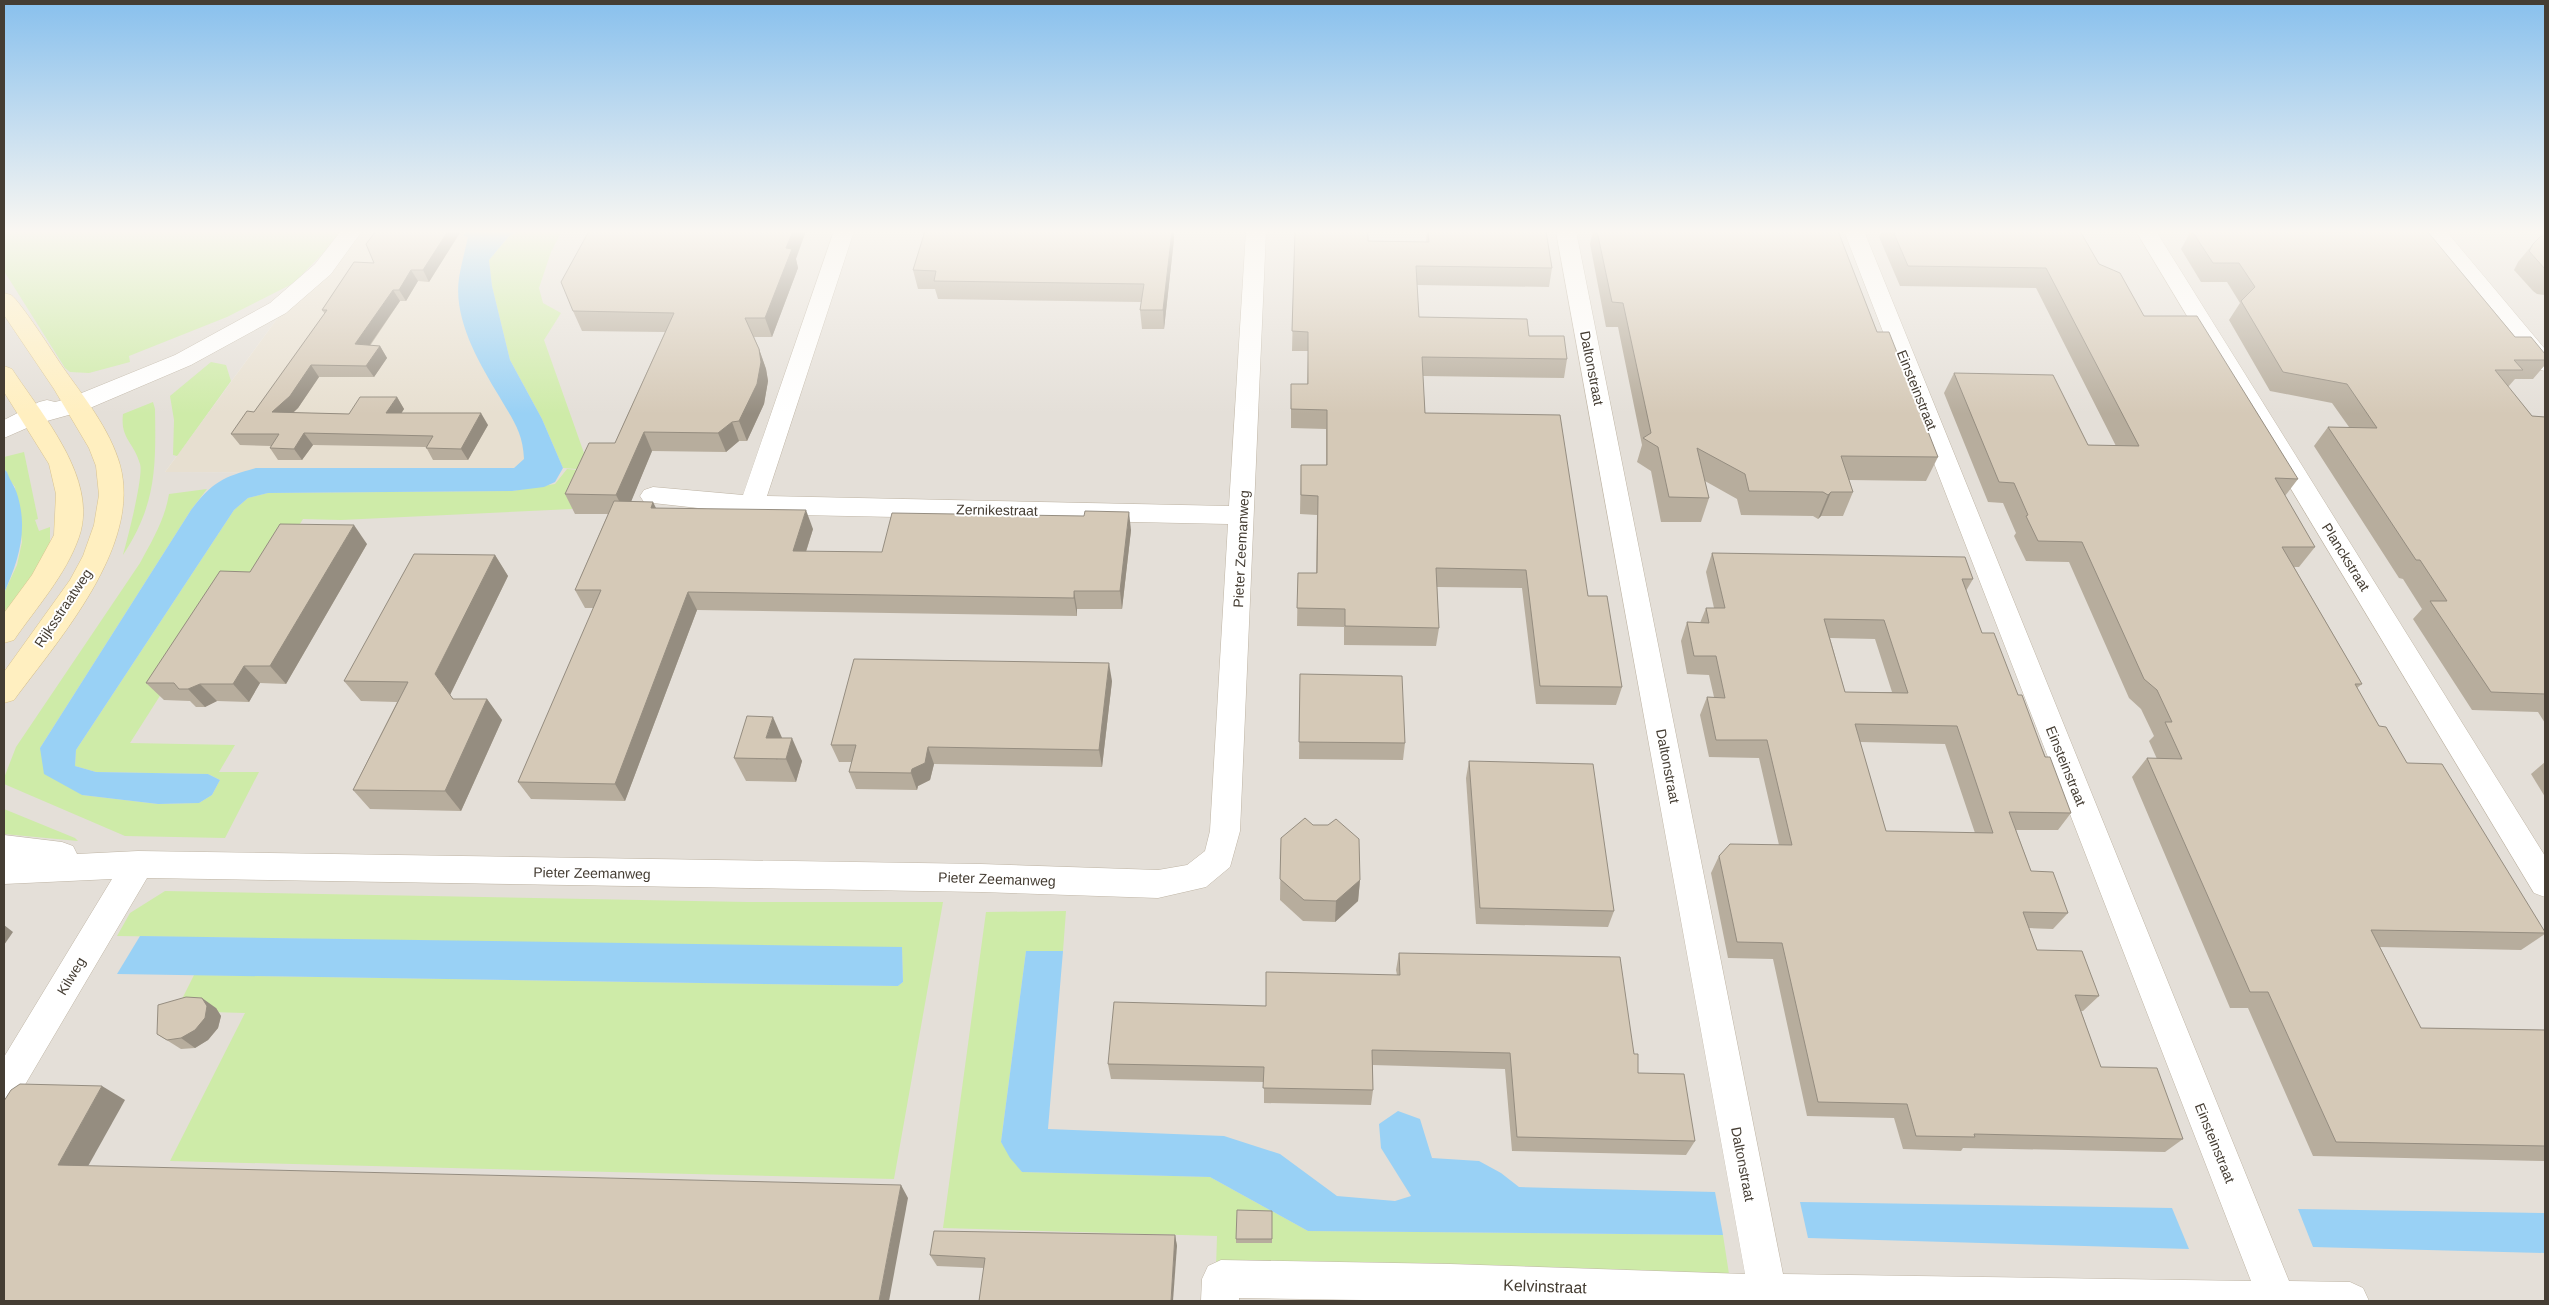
<svg xmlns="http://www.w3.org/2000/svg" width="2549" height="1305" font-family="Arial,sans-serif">
<style>
.residential{fill:#e7dfd0}
.industrial{fill:#e4dfd8}
.green{fill:#ceeba8}
.water{fill:#99d1f5}
.lines{fill:none;stroke-linecap:round;stroke-linejoin:round}
.street-casing{stroke:#bfb5a5;stroke-width:1}
.secondary-casing{stroke:#dac490;stroke-width:1}
.street{fill:#fff;fill-rule:evenodd}
.secondary{fill:#ffefc0;fill-rule:evenodd}
.wall{fill:#b7ad9d;fill-rule:evenodd}
.shaded-wall{fill:#958d80}
.building{fill:#d5c9b7;stroke:#958d80;fill-rule:evenodd}
.labels{text-anchor:middle;stroke-width:4;stroke-linejoin:round;paint-order:stroke}
.street-label{font-size:14px;fill:#453d33;stroke:#fff}
.near-street-label{font-size:16px;fill:#453d33;stroke:#fff}
</style>
<rect width="100%" height="100%" fill="#f3eee3"/>
<!-- residential -->
<polygon class="residential" points="341,231 484,231 534,473 165,472"/>
<!-- industrial -->
<polygon class="industrial" points="4,231 341,231 165,472 533,473 484,231 2545,231 2545,1301 4,1301"/>
<!-- green -->
<g class="green">
<polygon points="4,231 341,231 328,248 294,283 227,317 129,356 130,362 89,373 70,372 65,368 4,271"/>
<polygon points="520,231 562,231 551,252 539,288 543,303 561,313 544,340 590,470 563,468 542,419 510,360 492,286 489,260 510,235"/>
<polygon points="211,362 226,365 231,381 177,456 173,455 174,420 170,396"/>
<path d="M 153,402 L 155,409 C 156,468 156,505 123,555 C 127,541 144,475 140,464 C 134,442 120,439 123,414 Z"/>
<polygon points="24,452 38,519 35,520 39,531 50,527 50,544 19,598 4,618 4,593 17,565 22,542 15,487 9,479 7,472 4,469 4,457"/>
<path d="M 567,469 L 588,471 L 572,509 L 341,520 L 303,519 L 258,591 L 226,592 L 130,743 L 235,745 L 219,772 L 259,772 L 225,838 L 125,836 L 4,784 L 4,778 L 16,747 L 140,563 C 152,541 165,519 169,494 L 207,489 L 191,510 L 40,748 L 82,795 L 158,804 L 199,803 L 212,795 L 220,780 L 208,774 L 96,772 L 75,766 L 76,750 L 234,510 L 248,498 L 268,493 L 512,491 L 555,484 Z"/>
<polygon points="4,809 75,838 78,841 4,834"/>
<polygon points="165,891 747,902 943,902 894,1179 170,1161 245,1013 176,1011 194,975 898,986 903,982 902,948 117,936 130,913"/>
<polygon points="1066,911 1063,951 1026,951 1001,1142 1022,1172 1210,1177 1308,1231 1723,1235 1731,1287 1216,1268 1217,1236 943,1228 986,912"/>
</g>
<!-- water -->
<g class="water">
<path d="M 467,231 L 520,231 L 510,235 L 489,260 L 492,286 L 510,360 L 542,419 L 563,468 L 555,482 L 544,487 L 512,491 L 268,493 L 248,498 L 234,510 L 76,750 L 75,766 L 96,772 L 208,774 L 220,780 L 212,795 L 199,803 L 158,804 L 82,795 L 44,774 L 40,748 L 191,510 C 212,482 223,477 256,468 L 514,468 L 524,459 C 523,431 512,419 499,396 C 479,363 453,319 459,278 C 461,265 465,251 468,237 L 463,236 Z"/>
<path d="M 4,469 L 7,472 C 10,481 16,488 18,497 C 28,532 18,562 4,593 Z"/>
<polygon points="140,936 902,947 903,982 898,986 117,974"/>
<polygon points="1026,951 1063,951 1048,1129 1224,1136 1280,1154 1337,1196 1395,1201 1411,1196 1381,1148 1379,1124 1398,1111 1420,1119 1432,1158 1479,1161 1501,1173 1519,1187 1715,1192 1723,1235 1308,1231 1210,1177 1022,1172 1010,1158 1001,1142"/>
<polygon points="1800,1202 2172,1208 2189,1249 1808,1238"/>
<polygon points="2298,1209 2545,1213 2545,1253 2313,1247"/>
</g>
<g class="lines">
<!-- street casing -->
<g class="street-casing">
<g id="street">
<polygon points="341,231 362,231 331,274 286,313 191,365 83,411 36,424 4,438 4,420 39,402 47,400 55,402 67,399 175,355 270,303 315,264"/>
<polygon points="834,231 854,231 767,496 1229,506 1246,231 1266,231 1240,831 1230,867 1206,887 1158,898 981,892 147,878 16,1100 4,1105 4,1057 112,879 4,884 4,835 62,842 73,846 77,854 138,851 981,864 1158,870 1187,865 1205,851 1210,831 1228,524 752,514 644,502 640,496 644,490 653,487 743,495"/>
<polygon points="1556,231 1576,231 1783,1274 2251,1281 1844,231 1864,231 2289,1281 2350,1282 2363,1288 2369,1301 1426,1301 1239,1298 1239,1301 1201,1301 1202,1279 1208,1266 1221,1260 1450,1264 1745,1274"/>
<polygon points="2136,231 2156,231 2545,856 2545,897 2534,893"/>
<polygon points="2425,231 2446,231 2545,349 2545,371 2537,369"/>
</g>
</g>
<!-- secondary casing -->
<g class="secondary-casing">
<g id="secondary">
<path d="M 4,293 C 6,294 9,294 11,295 C 20,301 54,354 62,366 C 83,396 110,429 120,465 C 142,546 59,639 14,700 L 4,703 L 4,672 L 70,580 L 83,556 L 94,525 L 99,495 L 96,466 L 89,448 L 54,389 L 4,315 Z"/>
<path d="M 4,366 L 12,369 C 42,415 99,479 79,537 C 66,575 36,608 14,640 L 4,643 L 4,613 L 32,575 L 54,535 L 56,494 L 49,464 L 4,392 Z"/>
</g>
</g>
<!-- street -->
<use href="#street" class="street"/>
<!-- secondary -->
<use href="#secondary" class="secondary"/>
</g>
<!-- wall -->
<g class="wall">
<polygon points="461,231 429,282 418,281 406,301 400,301 370,346 380,346 387,358 374,377 319,377 298,408 293,413 349,414 397,397 404,409 401,413 488,425 468,460 433,460 426,447 313,445 302,460 278,460 270,448 271,446 240,445 231,434 254,412 325,314 322,310 374,263"/>
<polygon points="1295,231 1368,241 1426,242 1427,231 1546,231 1552,268 1549,287 1417,285 1419,317 1529,336 1567,359 1564,378 1423,376 1425,413 1588,596 1622,687 1616,705 1536,704 1522,588 1437,587 1439,628 1436,646 1344,645 1344,627 1297,626 1298,573 1316,573 1317,515 1300,514 1301,465 1326,465 1326,429 1291,428 1291,384 1307,384 1308,351 1292,351"/>
<polygon points="1593,231 1838,231 1877,332 1938,457 1926,481 1849,480 1853,492 1843,516 1821,516 1818,519 1813,516 1741,515 1737,499 1705,481 1709,498 1701,522 1661,522 1651,471 1637,462 1642,445 1618,327 1606,327 1590,244"/>
<polygon points="1881,231 2080,231 2099,264 2144,316 2298,479 2285,496 2315,547 2299,567 2294,567 2362,684 2357,688 2379,726 2407,763 2545,932 2545,934 2521,950 2380,947 2421,1028 2545,1030 2545,1161 2313,1156 2248,1008 2230,1008 2132,777 2147,758 2157,759 2149,741 2154,736 2141,709 2129,698 2069,562 2026,561 2014,536 2016,533 2003,503 1988,502 1944,393 1954,373 2088,445 2116,446 2036,288 1900,286 1879,237"/>
<polygon points="2191,231 2427,231 2515,337 2545,354 2545,365 2533,379 2515,379 2508,387 2532,416 2545,417 2545,723 2538,712 2472,710 2413,619 2422,609 2403,579 2399,578 2314,446 2328,427 2349,427 2332,403 2270,391 2229,320 2240,303 2227,282 2201,282 2181,249"/>
<polygon points="2545,236 2545,295 2537,294 2533,291 2514,270 2518,262 2533,244"/>
<polygon points="1174,239 1164,329 1142,329 1140,310 1141,302 938,299 935,289 918,289 913,270"/>
<polygon points="796,259 798,268 772,337 754,337 759,349 766,369 768,381 764,404 747,441 739,441 726,452 652,451 631,501 656,508 813,529 806,552 882,552 1131,530 1122,609 1077,609 1077,616 697,610 625,801 531,799 518,782 594,608 585,608 575,590 608,514 575,514 565,494 615,443 665,332 582,331 573,311"/>
<polygon points="367,544 286,684 260,683 249,702 217,701 205,707 196,707 190,701 164,700 146,683 250,572"/>
<path d="M 1712,553 L 1973,579 L 1966,591 L 1982,633 L 2018,695 L 2071,813 L 2058,830 L 2016,830 L 2031,871 L 2068,913 L 2053,929 L 2029,928 L 2037,950 L 2099,996 L 2083,1011 L 2081,1011 L 2101,1067 L 2183,1139 L 2165,1152 L 1963,1148 L 1961,1151 L 1903,1149 L 1894,1118 L 1807,1116 L 1773,959 L 1728,958 L 1711,873 L 1719,856 L 1779,845 L 1759,758 L 1709,757 L 1700,715 L 1707,697 L 1714,697 L 1709,675 L 1687,674 L 1681,641 L 1687,622 L 1700,623 L 1706,608 L 1714,608 L 1706,572 ZM 1830,638 L 1875,639 L 1892,692 L 1845,692 ZM 1860,742 L 1945,744 L 1975,833 L 1886,831 Z"/>
<polygon points="495,555 508,576 450,695 453,699 487,699 502,720 461,811 370,809 353,790 397,702 361,701 344,681"/>
<polygon points="1300,674 1405,743 1403,760 1299,759"/>
<polygon points="1112,681 1102,767 934,764 930,780 918,786 917,790 856,789 849,772 852,762 839,762 831,745"/>
<polygon points="782,738 802,761 796,782 746,781 734,758"/>
<polygon points="1469,761 1614,911 1608,927 1476,924 1466,778"/>
<polygon points="2545,762 2545,797 2531,774"/>
<polygon points="1281,838 1360,880 1358,901 1335,922 1303,921 1280,900"/>
<polygon points="1399,953 1634,1054 1638,1073 1695,1141 1686,1155 1512,1151 1505,1069 1373,1065 1373,1090 1371,1105 1264,1103 1264,1082 1111,1079 1108,1064 1266,1006 1397,975 1396,970"/>
<polygon points="216,1008 221,1016 218,1028 208,1040 195,1048 181,1049 157,1034"/>
<polygon points="1272,1211 1272,1243 1236,1243 1236,1239"/>
<polygon points="1175,1235 1177,1246 984,1268 937,1266 930,1255"/>
</g>
<!-- shaded-wall -->
<g class="shaded-wall">
<polygon points="448,231 461,231 429,282 423,270"/>
<polygon points="793,231 806,231 796,259 798,268 772,337 765,318 786,248"/>
<polygon points="1172,231 1174,231 1174,239 1164,329 1163,310"/>
<polygon points="411,270 418,281 406,301 399,290"/>
<polygon points="393,290 400,301 362,356 355,344"/>
<polygon points="380,346 387,358 374,377 366,366"/>
<polygon points="759,349 766,369 768,381 764,404 747,441 739,421"/>
<polygon points="311,365 319,377 298,408 280,424 272,412"/>
<polygon points="397,397 404,409 394,425 386,413"/>
<polygon points="481,413 488,425 468,460 461,449"/>
<polygon points="732,422 739,441 726,452 718,433"/>
<polygon points="644,432 652,451 626,514 616,495"/>
<polygon points="304,433 313,445 302,460 294,449"/>
<polygon points="1831,492 1821,516 1818,519 1828,495"/>
<polygon points="653,502 662,520 651,508"/>
<polygon points="806,510 813,529 800,570 793,551"/>
<polygon points="1129,512 1131,530 1122,609 1120,591"/>
<polygon points="354,525 367,544 286,684 270,666"/>
<polygon points="495,555 508,576 450,695 435,674"/>
<polygon points="1074,591 1077,609 1077,616 1074,598"/>
<polygon points="688,592 697,610 625,801 615,784"/>
<polygon points="1109,663 1112,681 1102,767 1099,750"/>
<polygon points="244,666 260,683 249,702 233,684"/>
<polygon points="200,684 217,701 205,707 188,689"/>
<polygon points="487,699 502,720 461,811 445,791"/>
<polygon points="773,717 783,740 777,760 766,738"/>
<polygon points="792,738 802,761 796,782 786,759"/>
<polygon points="928,747 934,764 930,780 918,786 917,790 911,773 912,769"/>
<polygon points="1360,880 1358,901 1335,922 1336,901"/>
<polygon points="4,925 13,932 4,945"/>
<polygon points="202,998 216,1008 221,1016 218,1028 208,1040 195,1048 181,1038"/>
<polygon points="102,1086 125,1100 82,1177 58,1165"/>
<polygon points="901,1185 908,1198 889,1301 879,1301"/>
<polygon points="1175,1235 1177,1246 1173,1301 1171,1301"/>
</g>
<!-- building -->
<g class="building">
<polygon points="376,231 448,231 423,270 411,270 399,290 393,290 355,344 380,346 366,366 311,365 290,396 272,412 349,414 360,397 397,397 386,413 481,413 461,449 426,448 433,436 304,433 294,449 270,448 279,434 231,434 247,411 254,412 327,310 322,310 354,262 374,263 366,244"/>
<polygon points="589,231 793,231 786,248 792,249 765,318 745,318 759,349 761,362 757,384 739,421 732,422 718,433 644,432 616,495 565,494 589,443 615,443 674,313 573,311 561,282"/>
<polygon points="925,231 1172,231 1163,310 1140,310 1144,284 934,281 936,271 913,270"/>
<polygon points="1295,231 1368,231 1368,241 1429,242 1428,231 1546,231 1552,268 1416,266 1419,317 1527,319 1529,336 1564,336 1567,359 1422,357 1425,413 1560,415 1588,596 1607,596 1622,687 1540,686 1526,570 1436,568 1439,628 1345,626 1345,609 1297,608 1298,573 1317,573 1318,496 1301,495 1301,465 1327,465 1327,410 1291,409 1291,384 1308,384 1308,332 1292,331"/>
<polygon points="1597,231 1838,231 1877,332 1889,332 1938,457 1841,456 1853,492 1831,492 1828,495 1823,492 1749,491 1745,474 1697,448 1709,498 1669,497 1658,447 1643,438 1651,433 1623,303 1612,302"/>
<polygon points="1893,231 2080,231 2099,264 2120,273 2144,316 2197,316 2298,479 2275,478 2315,547 2282,547 2362,684 2355,684 2379,726 2386,727 2407,763 2442,764 2545,932 2545,933 2371,930 2421,1028 2545,1030 2545,1146 2336,1142 2268,992 2250,992 2147,758 2182,759 2165,722 2172,722 2157,690 2144,679 2082,542 2038,541 2026,516 2028,515 2014,483 1999,482 1954,373 2053,375 2088,445 2139,446 2046,268 1908,266"/>
<polygon points="2192,231 2345,232 2345,231 2427,231 2515,337 2531,337 2545,354 2545,360 2514,360 2523,370 2495,370 2532,416 2545,417 2545,694 2491,692 2430,601 2447,601 2420,560 2416,560 2328,427 2377,428 2347,384 2283,372 2241,301 2255,287 2239,263 2213,263"/>
<polygon points="2541,236 2545,236 2545,269 2529,251 2533,244"/>
<polygon points="614,501 653,502 651,508 806,510 793,551 882,552 892,513 1084,516 1085,511 1129,512 1120,591 1074,591 1074,598 688,592 615,784 518,782 601,590 575,590"/>
<polygon points="280,524 354,525 270,666 244,666 233,684 200,684 188,689 179,689 174,683 146,683 220,571 250,572"/>
<path d="M 1712,553 L 1965,557 L 1973,579 L 1962,579 L 1982,633 L 1994,633 L 2018,695 L 2022,695 L 2045,757 L 2050,757 L 2071,813 L 2009,812 L 2031,871 L 2053,872 L 2068,913 L 2023,912 L 2037,950 L 2082,951 L 2099,996 L 2075,995 L 2101,1067 L 2157,1068 L 2183,1139 L 1974,1134 L 1975,1137 L 1916,1136 L 1907,1104 L 1818,1102 L 1782,943 L 1737,942 L 1719,856 L 1730,844 L 1792,845 L 1767,740 L 1716,740 L 1707,697 L 1725,698 L 1716,656 L 1694,656 L 1687,622 L 1709,623 L 1706,608 L 1725,608 ZM 1824,619 L 1884,620 L 1908,693 L 1845,692 ZM 1855,724 L 1957,726 L 1993,833 L 1886,831 Z"/>
<polygon points="414,554 495,555 435,674 453,699 487,699 445,791 353,790 408,682 344,681"/>
<polygon points="854,659 1109,663 1099,750 928,747 925,763 912,769 911,773 849,772 856,745 831,745"/>
<polygon points="1300,674 1402,676 1405,743 1299,742"/>
<polygon points="747,716 773,717 766,738 792,738 786,759 734,758"/>
<polygon points="1469,761 1593,764 1614,911 1480,908"/>
<polygon points="1305,818 1313,825 1328,825 1336,819 1359,839 1360,880 1336,901 1304,900 1280,879 1281,838"/>
<polygon points="1399,953 1620,957 1634,1054 1638,1054 1638,1073 1684,1074 1695,1141 1517,1137 1510,1053 1372,1050 1373,1090 1263,1088 1264,1067 1108,1064 1114,1002 1266,1006 1266,972 1400,975"/>
<polygon points="186,997 202,998 207,1006 205,1018 195,1030 181,1038 167,1040 157,1034 158,1005"/>
<polygon points="20,1084 102,1086 58,1165 901,1185 879,1301 4,1301 4,1101 11,1090"/>
<polygon points="1237,1210 1272,1211 1272,1239 1236,1239"/>
<polygon points="934,1231 1175,1235 1171,1301 979,1301 985,1258 930,1255"/>
</g>
<!-- sky -->
<linearGradient id="sky" x2="0" y2="1"><stop stop-color="#88c0ed"/><stop offset="0.56" stop-color="#faf7f2"/><stop offset="1" stop-color="#faf7f2" stop-opacity="0"/></linearGradient>
<rect width="2549" height="414" fill="url(#sky)"/>
<g class="labels">
<!-- street labels -->
<g class="street-label">
<text transform="translate(1592 368) rotate(79)" y="5">Daltonstraat</text>
<text transform="translate(1917 390) rotate(68)" y="5">Einsteinstraat</text>
<text transform="translate(997 510) rotate(1)" y="5">Zernikestraat</text>
<text transform="translate(1241 549) rotate(-87)" y="5">Pieter Zeemanweg</text>
<text transform="translate(2346 557) rotate(58)" y="5">Planckstraat</text>
<text transform="translate(63 608) rotate(-56)" y="5">Rijksstraatweg</text>
<text transform="translate(1668 766) rotate(79)" y="5">Daltonstraat</text>
<text transform="translate(2066 766) rotate(68)" y="5">Einsteinstraat</text>
<text transform="translate(592 873) rotate(1)" y="5">Pieter Zeemanweg</text>
<text transform="translate(997 879) rotate(2)" y="5">Pieter Zeemanweg</text>
<text transform="translate(71 976) rotate(-59)" y="5">Kilweg</text>
<text transform="translate(2215 1143) rotate(68)" y="5">Einsteinstraat</text>
<text transform="translate(1743 1164) rotate(79)" y="5">Daltonstraat</text>
</g>
<!-- near-street labels -->
<g class="near-street-label">
<text transform="translate(1545 1286) rotate(2)" y="6">Kelvinstraat</text>
</g>
</g>
<!-- border -->
<rect width="2549" height="1305" fill="none" stroke="#453d33" stroke-width="10"/>
</svg>
